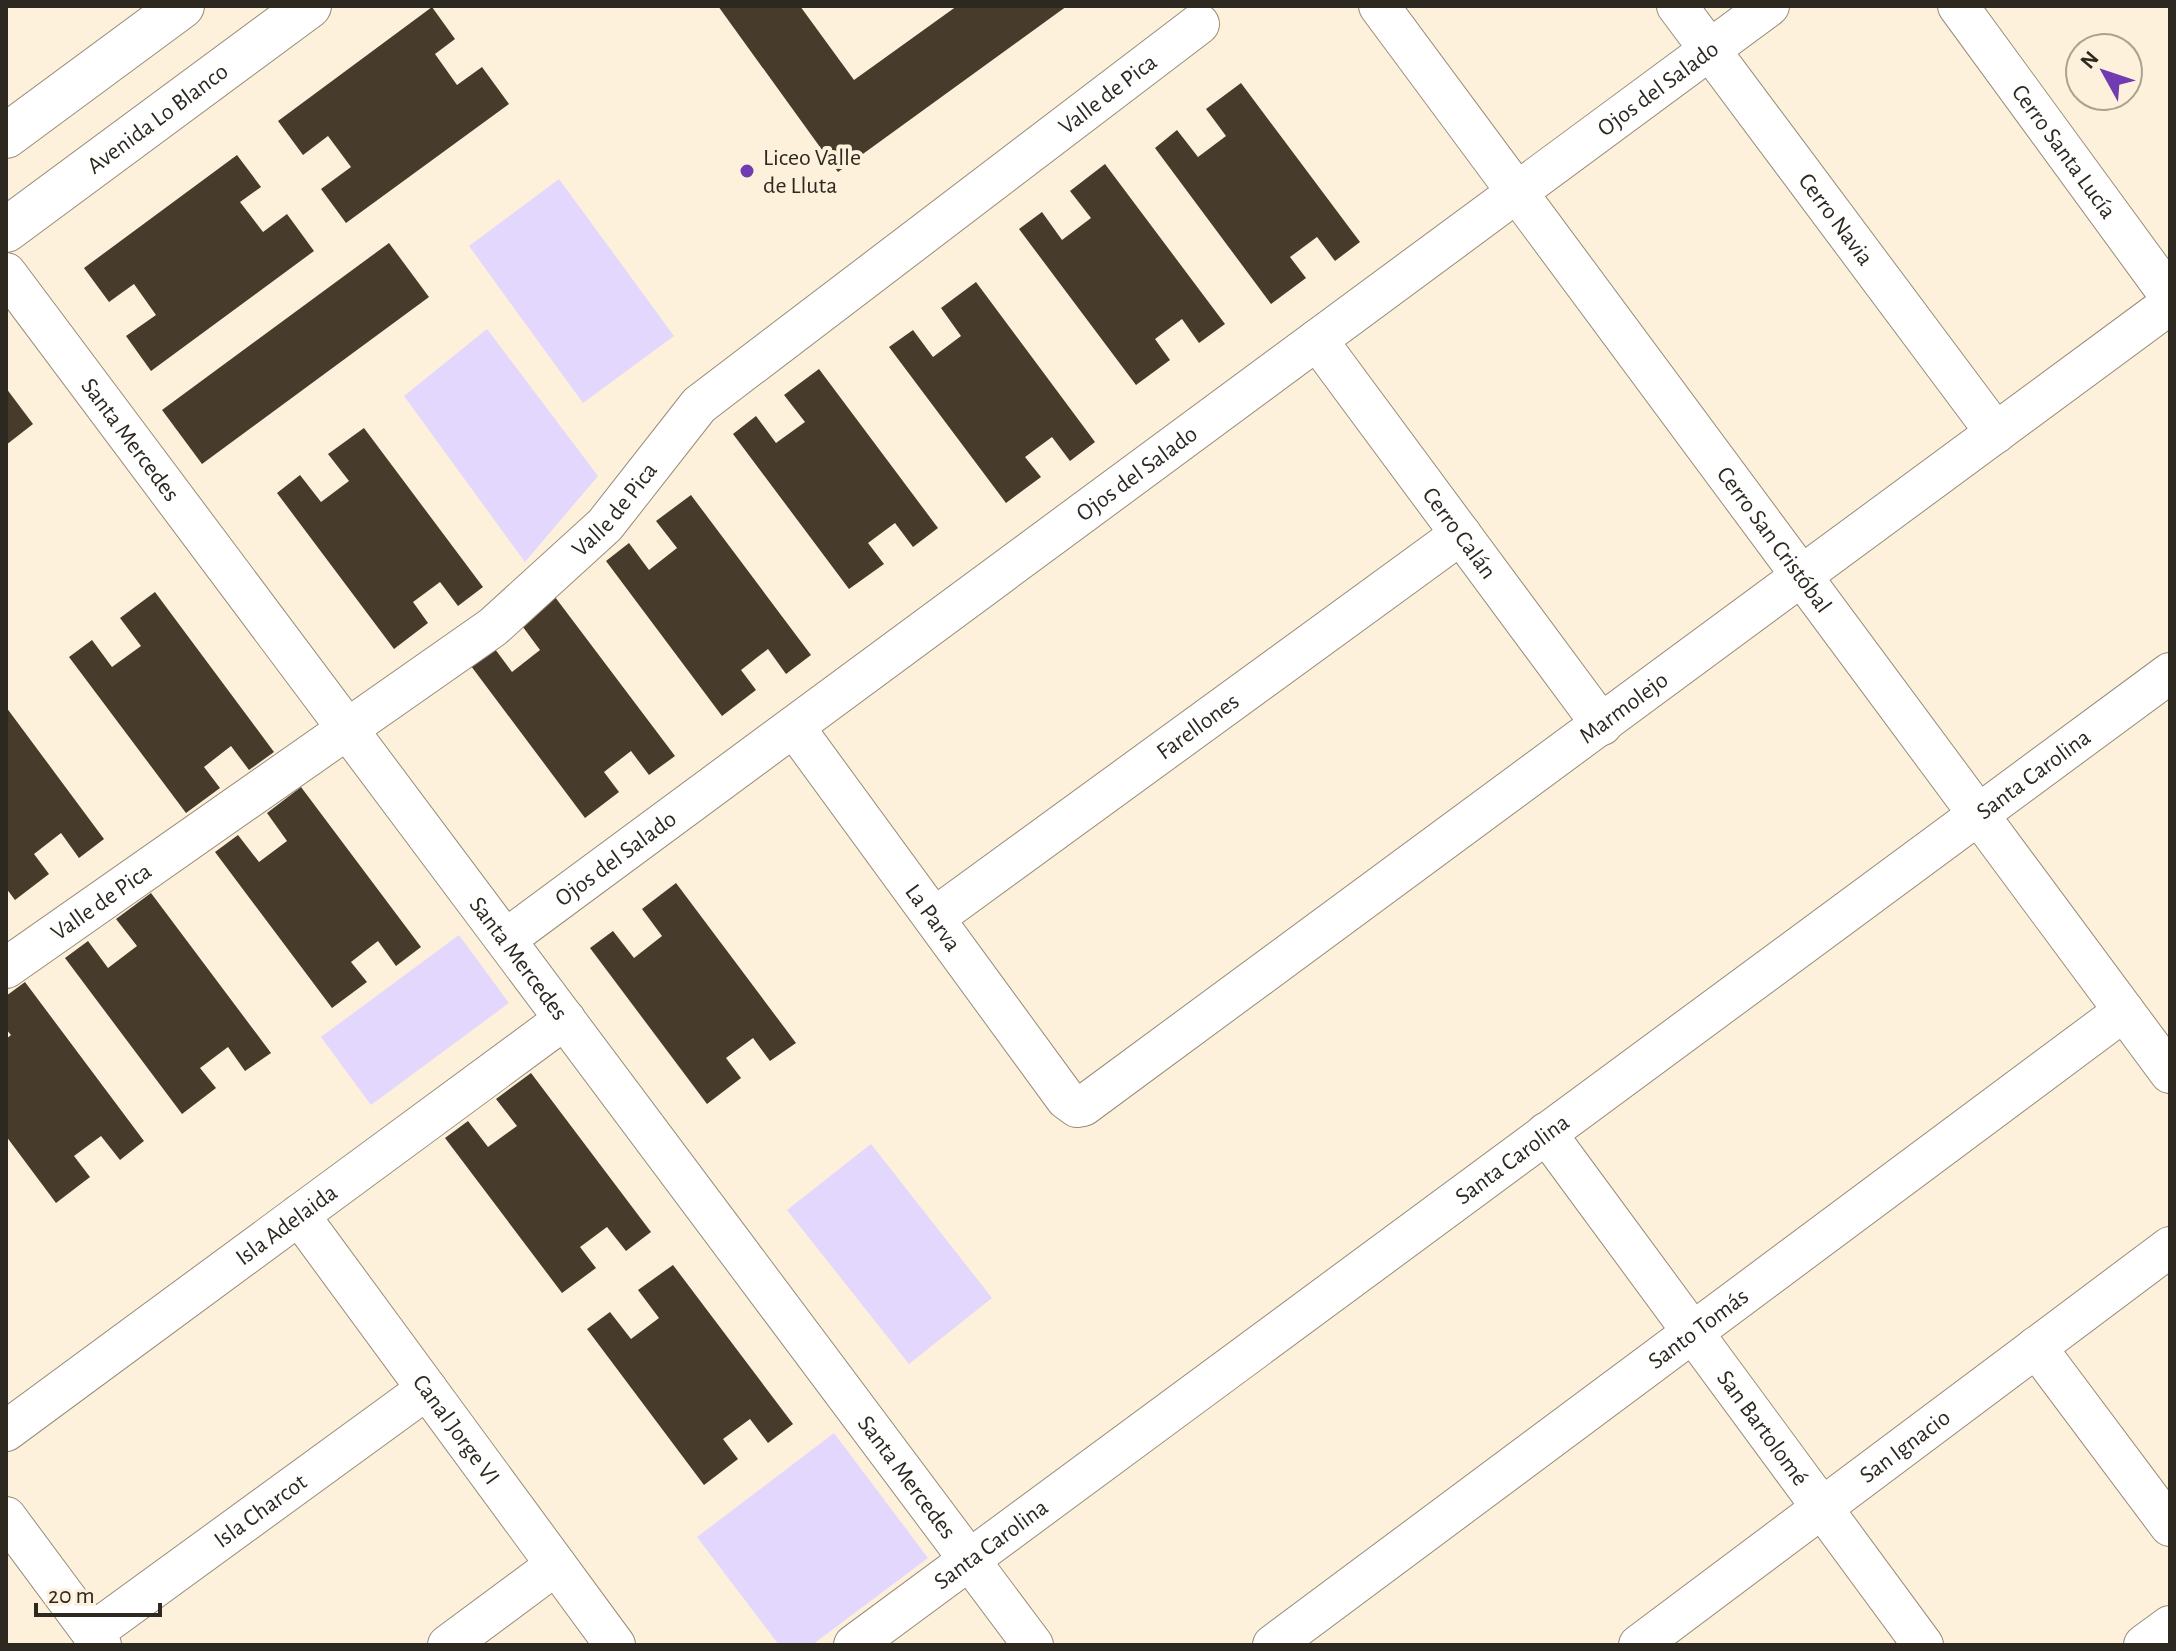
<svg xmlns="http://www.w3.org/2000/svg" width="2176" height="1651" font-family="'Alegreya Sans',sans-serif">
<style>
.green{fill:#e3d7fd}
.building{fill:#473c2b}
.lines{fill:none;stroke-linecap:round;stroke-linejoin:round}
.minor-casing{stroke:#988c79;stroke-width:42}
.major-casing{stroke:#988c79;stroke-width:46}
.minor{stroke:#fff;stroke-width:40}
.major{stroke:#fff;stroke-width:44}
.poi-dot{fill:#713bb2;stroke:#fef1dc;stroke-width:3}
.labels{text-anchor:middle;stroke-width:8;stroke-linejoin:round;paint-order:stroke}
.street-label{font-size:24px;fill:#2d2820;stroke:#fef1dc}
.poi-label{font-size:24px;fill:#2d2820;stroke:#fef1dc;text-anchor:start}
</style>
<rect width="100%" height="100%" fill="#fef1dc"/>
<!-- green -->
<g class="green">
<polygon points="559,179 674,336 583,403 469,246"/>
<polygon points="487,329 598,476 525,562 404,396"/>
<polygon points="459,935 509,1003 371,1105 321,1037"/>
<polygon points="871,1144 992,1298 909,1364 787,1210"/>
<polygon points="834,1433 928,1558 812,1645 779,1645 697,1537"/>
</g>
<!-- building -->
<g class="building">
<polygon points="718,6 800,6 854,80 957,6 1067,6 838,172"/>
<polygon points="432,7 455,39 435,54 457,85 482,67 509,104 346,223 321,189 351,167 328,136 303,155 278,121"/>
<polygon points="1241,83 1360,242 1335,261 1317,237 1290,257 1306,278 1271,304 1155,148 1177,130 1198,157 1226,136 1206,109"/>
<polygon points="237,155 261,187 240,202 263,232 287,214 314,251 151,371 126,336 156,315 134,284 109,302 84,268"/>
<polygon points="1105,164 1225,324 1199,343 1182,319 1155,339 1170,360 1136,385 1019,229 1042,212 1062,240 1091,218 1070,191"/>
<polygon points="389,243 429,297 202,464 162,410"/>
<polygon points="976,282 1095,442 1070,461 1052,437 1025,457 1041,477 1006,503 889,347 913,330 933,357 961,336 941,308"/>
<polygon points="819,369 938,528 913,547 895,523 868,543 884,564 849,589 733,434 756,416 776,443 805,422 784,395"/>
<polygon points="6,388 33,424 6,445"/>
<polygon points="364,428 483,587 458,606 440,582 413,602 428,623 394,649 277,493 300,475 321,502 349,481 328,454"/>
<polygon points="691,495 811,655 786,674 768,649 741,670 756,690 722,716 606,561 629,543 649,570 677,548 656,521"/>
<polygon points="155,592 274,752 249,770 231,746 204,767 220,788 186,813 69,657 92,640 112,667 141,646 120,618"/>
<polygon points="555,597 675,756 649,775 631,751 604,772 619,792 585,818 468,662 492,645 512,672 540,650 520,623"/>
<polygon points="6,707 104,839 79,858 61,833 34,854 49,874 15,900 6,888"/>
<polygon points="301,787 421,947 396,966 378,941 351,962 367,982 332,1008 215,852 238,835 259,862 287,841 267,813"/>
<polygon points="676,883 796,1043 770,1061 753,1038 726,1058 741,1078 707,1104 590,948 613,931 634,958 662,936 642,909"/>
<polygon points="151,893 271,1053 245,1071 228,1047 200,1068 216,1088 182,1114 65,958 88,941 108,968 137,946 116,919"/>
<polygon points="25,982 144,1141 120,1160 101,1136 74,1156 90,1177 56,1203 6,1136 6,1039 11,1035 6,1029 6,996"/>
<polygon points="531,1073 651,1232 626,1251 607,1227 580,1247 596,1268 562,1293 445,1138 468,1121 488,1147 517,1126 496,1099"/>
<polygon points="673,1265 793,1424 768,1443 750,1419 723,1439 738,1459 704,1485 587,1329 610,1312 631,1339 659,1318 638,1290"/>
</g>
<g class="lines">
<!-- minor casing -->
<g class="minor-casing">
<g id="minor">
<path id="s1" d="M 1379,6 L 2170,1073"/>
<path id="s2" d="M 1677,6 L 1996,433"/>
<path id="s3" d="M 1958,6 L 2170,296"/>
<path id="s4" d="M 6,273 L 1033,1645"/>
<path id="s5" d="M 1317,340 L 1602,725"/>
<path id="s6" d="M 794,727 L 1066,1099 L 1077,1107 L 1083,1106 L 2170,304"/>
<path id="s7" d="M 934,918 L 1461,534"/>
<path id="s8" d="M 506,939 L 1769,6"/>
<path id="s9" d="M 6,968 L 493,627 L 605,525 L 699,405 L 1199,24"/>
<path id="s10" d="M 1546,1133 L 1923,1645"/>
<path id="s11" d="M 299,1215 L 615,1645"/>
<polyline points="2036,1347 2170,1526"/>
<path id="s12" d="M 6,1431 L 565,1019"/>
<polyline points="6,1517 101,1645"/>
<path id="s13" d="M 92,1633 L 427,1389"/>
<polyline points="448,1645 556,1565"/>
<path id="s14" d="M 854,1645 L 2170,673"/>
<path id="s15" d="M 1273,1645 L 2124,1011"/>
<path id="s16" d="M 1639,1645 L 2170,1247"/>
<polyline points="2144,1645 2170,1626"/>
</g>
</g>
<!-- major casing -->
<g class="major-casing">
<g id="major">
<polyline points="6,136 182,6"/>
<path id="s17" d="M 6,230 L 309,6"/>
</g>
</g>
<!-- minor -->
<use href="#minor" class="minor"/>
<!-- major -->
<use href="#major" class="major"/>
</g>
<!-- markers -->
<circle class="poi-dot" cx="747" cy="171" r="8"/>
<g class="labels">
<!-- street labels -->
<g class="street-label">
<text dy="8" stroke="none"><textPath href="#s8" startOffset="1432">Ojos del Salado</textPath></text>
<text dy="8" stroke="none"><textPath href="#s9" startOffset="1412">Valle de Pica</textPath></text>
<text dy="8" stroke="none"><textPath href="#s17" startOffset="188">Avenida Lo Blanco</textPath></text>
<text dy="8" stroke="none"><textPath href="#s3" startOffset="180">Cerro Santa Lucía</textPath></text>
<text dy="8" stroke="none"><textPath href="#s2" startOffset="266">Cerro Navia</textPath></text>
<text dy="8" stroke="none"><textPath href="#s4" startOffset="208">Santa Mercedes</textPath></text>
<text dy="8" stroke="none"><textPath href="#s8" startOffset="784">Ojos del Salado</textPath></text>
<text dy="8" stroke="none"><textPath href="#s9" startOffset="764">Valle de Pica</textPath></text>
<text dy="8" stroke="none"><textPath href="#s5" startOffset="240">Cerro Calán</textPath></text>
<text dy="8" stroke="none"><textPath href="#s1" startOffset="664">Cerro San Cristóbal</textPath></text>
<text dy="8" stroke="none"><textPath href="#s6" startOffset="1152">Marmolejo</textPath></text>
<text dy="8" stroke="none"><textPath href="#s7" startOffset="326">Farellones</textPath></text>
<text dy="8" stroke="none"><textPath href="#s14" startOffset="1466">Santa Carolina</textPath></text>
<text dy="8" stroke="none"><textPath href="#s8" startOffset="136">Ojos del Salado</textPath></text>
<text dy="8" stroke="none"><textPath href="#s9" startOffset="116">Valle de Pica</textPath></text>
<text dy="8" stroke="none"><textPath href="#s6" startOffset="236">La Parva</textPath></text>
<text dy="8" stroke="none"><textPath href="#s4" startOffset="856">Santa Mercedes</textPath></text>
<text dy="8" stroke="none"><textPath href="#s14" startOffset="818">Santa Carolina</textPath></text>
<text dy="8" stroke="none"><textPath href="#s12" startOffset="348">Isla Adelaida</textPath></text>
<text dy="8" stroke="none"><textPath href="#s15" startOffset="530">Santo Tomás</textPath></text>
<text dy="8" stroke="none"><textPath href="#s10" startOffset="366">San Bartolomé</textPath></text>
<text dy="8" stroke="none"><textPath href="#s11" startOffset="266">Canal Jorge VI</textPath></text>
<text dy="8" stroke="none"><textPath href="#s16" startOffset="332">San Ignacio</textPath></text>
<text dy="8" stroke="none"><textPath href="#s4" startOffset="1504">Santa Mercedes</textPath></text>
<text dy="8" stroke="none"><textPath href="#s13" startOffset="208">Isla Charcot</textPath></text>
<text dy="8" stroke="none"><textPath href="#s14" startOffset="170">Santa Carolina</textPath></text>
</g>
<!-- poi labels -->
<g class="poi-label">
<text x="763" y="165">Liceo Valle<tspan x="763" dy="28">de Lluta</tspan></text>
</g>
</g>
<!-- border -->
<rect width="2176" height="1651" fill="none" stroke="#2d2820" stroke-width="16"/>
<!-- north arrow -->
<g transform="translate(2104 72) rotate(310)"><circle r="38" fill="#fef1dc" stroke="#aaa191" stroke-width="2"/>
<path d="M0-6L14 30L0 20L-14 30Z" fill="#713bb2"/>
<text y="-12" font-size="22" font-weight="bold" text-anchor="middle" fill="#2d2820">N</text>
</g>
<!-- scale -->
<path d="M36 1603v12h124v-12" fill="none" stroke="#2d2820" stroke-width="4"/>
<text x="48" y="1603" font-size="24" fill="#2d2820" stroke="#fef1dc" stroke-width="6" paint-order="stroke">20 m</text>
</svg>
